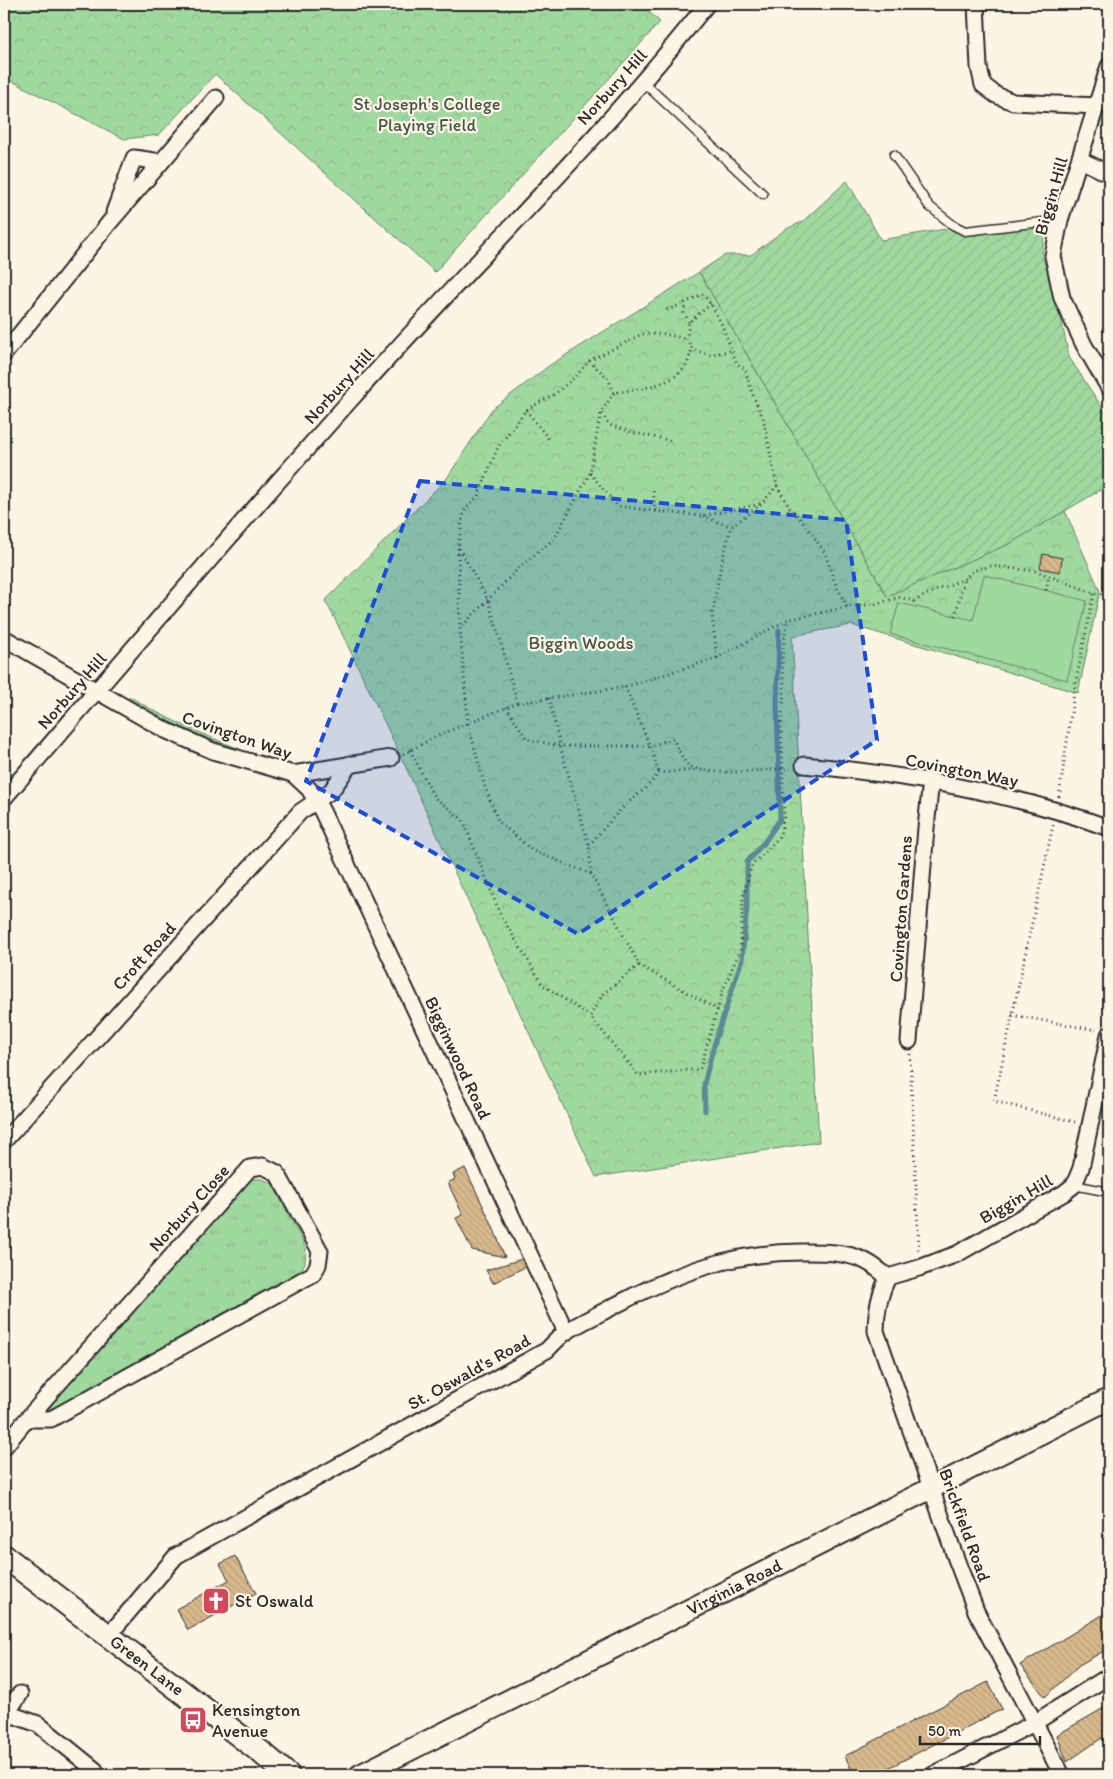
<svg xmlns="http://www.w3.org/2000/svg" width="1113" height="1779" font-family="Itim,sans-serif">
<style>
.grass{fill:url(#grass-tufts);stroke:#668265}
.park{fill:url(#park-crowns);stroke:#668265}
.garden{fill:url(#garden-furrows);stroke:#668265}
.pitch{fill:#a0d99f;stroke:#668265}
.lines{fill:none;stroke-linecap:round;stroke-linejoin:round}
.stream{stroke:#5a8a93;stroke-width:5}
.building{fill:url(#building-back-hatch);stroke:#2b2b2b}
.service-casing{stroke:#2b2b2b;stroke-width:11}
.minor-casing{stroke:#2b2b2b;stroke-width:19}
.tertiary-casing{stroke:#2b2b2b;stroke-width:24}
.secondary-casing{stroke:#2b2b2b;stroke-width:26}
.path{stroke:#2b2b2b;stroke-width:3;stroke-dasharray:1 4;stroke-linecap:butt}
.service{stroke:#fcf5e5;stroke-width:8}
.minor{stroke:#fcf5e5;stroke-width:15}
.tertiary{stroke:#fcf5e5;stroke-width:20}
.secondary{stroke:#fcf5e5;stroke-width:22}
.marked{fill:#1d4ed8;fill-opacity:0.2;stroke:#1d4ed8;stroke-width:4;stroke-dasharray:10 6;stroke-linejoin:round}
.labels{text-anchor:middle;stroke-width:4.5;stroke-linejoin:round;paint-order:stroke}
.street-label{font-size:18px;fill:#2b2b2b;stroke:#fcf5e5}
.park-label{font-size:18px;fill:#485648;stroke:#fcf5e5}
.poi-label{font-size:18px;fill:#2b2b2b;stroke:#fcf5e5;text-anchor:start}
</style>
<defs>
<pattern id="grass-tufts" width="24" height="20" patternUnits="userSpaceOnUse" patternTransform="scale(1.25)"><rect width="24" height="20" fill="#a0d99f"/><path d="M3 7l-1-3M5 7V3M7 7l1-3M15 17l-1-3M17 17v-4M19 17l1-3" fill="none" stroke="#8aba89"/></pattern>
<pattern id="park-crowns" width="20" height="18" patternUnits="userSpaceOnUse" patternTransform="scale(1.25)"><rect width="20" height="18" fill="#a0d99f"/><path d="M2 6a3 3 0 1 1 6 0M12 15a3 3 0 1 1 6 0" fill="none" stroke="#8aba89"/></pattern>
<pattern id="garden-furrows" width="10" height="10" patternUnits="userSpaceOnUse" patternTransform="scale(1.25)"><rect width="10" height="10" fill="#a0d99f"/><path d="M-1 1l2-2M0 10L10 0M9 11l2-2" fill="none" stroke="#8aba89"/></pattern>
<pattern id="building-back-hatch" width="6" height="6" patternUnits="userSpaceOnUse" patternTransform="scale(1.25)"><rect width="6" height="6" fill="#d8b98c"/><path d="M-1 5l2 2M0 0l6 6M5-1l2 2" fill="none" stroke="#ba9f79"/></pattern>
</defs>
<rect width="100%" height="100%" fill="#fcf5e5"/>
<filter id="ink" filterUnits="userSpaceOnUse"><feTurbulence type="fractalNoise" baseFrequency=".02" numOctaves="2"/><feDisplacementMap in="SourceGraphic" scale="10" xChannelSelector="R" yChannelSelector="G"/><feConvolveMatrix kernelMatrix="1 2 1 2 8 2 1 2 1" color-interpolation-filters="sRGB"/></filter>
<g filter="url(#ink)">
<!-- grass -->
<g class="grass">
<path d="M 129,696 C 164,718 201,734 240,749 L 241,750 L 197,735 L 164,721 L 130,699 Z"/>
<polygon points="249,1179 262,1179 272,1183 306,1248 305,1263 299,1274 55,1408 46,1408"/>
</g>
<!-- park -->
<g class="park">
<polygon points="4,4 640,4 660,22 435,272 215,74 159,135 124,139 4,77"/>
<polygon points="699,272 887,596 1009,544 1065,511 1100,591 1078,693 851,625 792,636 819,1142 596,1177 395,744 333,615 325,601 447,478 492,409 550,365"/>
</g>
<!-- garden -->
<polygon class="garden" points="847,181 881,240 951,228 962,235 1045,226 1042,257 1055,289 1069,357 1109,418 1109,485 1009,544 887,596 699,272 725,255 751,255 786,229 802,222"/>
<!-- pitch -->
<polygon class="pitch" points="984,575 1087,601 1067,680 890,634 899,603 973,620"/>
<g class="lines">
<!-- stream -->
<polyline class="stream" points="705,1111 704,1084 714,1045 742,959 747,907 747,862 766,840 780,819 777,703 779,630"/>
</g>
<!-- building -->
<g class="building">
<polygon points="1043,554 1062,558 1060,572 1040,568"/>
<polygon points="465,1168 493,1227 505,1257 472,1250 456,1218 463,1215 448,1183 455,1179 453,1174"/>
<polygon points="522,1259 525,1267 493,1283 486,1270"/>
<polygon points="235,1556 256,1593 188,1630 176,1609 229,1580 220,1564"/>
<polygon points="1109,1611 1109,1648 1079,1665 1045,1697 1020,1665"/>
<polygon points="988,1682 1002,1709 875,1775 854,1775 845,1756"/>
<polygon points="1109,1705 1109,1733 1067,1762 1057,1735"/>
</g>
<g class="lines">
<!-- service casing -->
<g class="service-casing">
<g id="service">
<polyline points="642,81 763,194"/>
<polyline points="894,155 929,206 953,225 965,231 1060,220"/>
<polyline points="1074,1185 1109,1192"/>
</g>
</g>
<!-- minor casing -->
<g class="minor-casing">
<g id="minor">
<polyline points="976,4 979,67 983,85 996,95 1013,102 1097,106"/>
<polyline points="1109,66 1060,220 1053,256 1062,298 1084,345 1109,388"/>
<polyline points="1081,160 1109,174"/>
<polyline points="114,212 134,158 161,162"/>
<polyline points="4,354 109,223 216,98"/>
<polyline points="4,638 165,730 213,751 293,774 391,758"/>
<path d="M 804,765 C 908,775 1010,792 1109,828"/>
<polyline points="293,774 309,789 322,811 566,1332"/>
<path d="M 4,798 C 120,664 235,528 354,396 C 471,265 598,142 707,4"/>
<polyline points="909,1041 926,828 931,780"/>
<polyline points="4,1141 300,812 331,791 350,764"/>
<path d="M 888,1277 C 879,1295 876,1311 876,1331 L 955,1556 L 976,1611 L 1062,1775"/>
<polyline points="888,1277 919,1268 957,1254 1064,1193 1074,1185 1081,1168 1109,1035"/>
<polyline points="4,1447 27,1419 250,1168 263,1166 277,1173 320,1251 318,1265 313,1274 51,1419 27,1419"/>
<path d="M 108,1636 L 176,1556 L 547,1350 C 553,1344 559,1337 566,1332 C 581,1322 598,1315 614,1306 C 676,1273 735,1251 806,1252 C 825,1252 845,1252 863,1260 C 871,1263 880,1271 888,1277"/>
<polyline points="7,1713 38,1724 95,1770"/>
<polyline points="4,1717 20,1694"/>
<polyline points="933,1775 1034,1723 1109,1676"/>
</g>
</g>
<!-- tertiary casing -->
<g class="tertiary-casing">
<g id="tertiary">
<path id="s1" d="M 360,1775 L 1109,1399"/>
</g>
</g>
<!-- secondary casing -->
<g class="secondary-casing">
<g id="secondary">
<path id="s2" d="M 4,1556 L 262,1753 L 288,1775"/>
</g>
</g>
<!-- path -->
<g class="path">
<polyline points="711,304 689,322 687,339 692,349 710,355 733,350"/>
<polyline points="667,310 685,303"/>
<polyline points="689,322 684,313 685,303 702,294 711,304 722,325 737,364 745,369 752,393 763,418 777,486"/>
<path d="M 589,361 L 608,378 L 614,393 C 636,389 675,386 687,364 C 689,360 690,354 692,349"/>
<polyline points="614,393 601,412 609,425 635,433 673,441"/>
<polyline points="526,410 550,441"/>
<polyline points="590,473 617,506 655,511 653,487"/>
<polyline points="655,511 702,516 760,504"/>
<polyline points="703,516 731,527"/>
<polyline points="458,548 460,627"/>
<polyline points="1046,590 1049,576"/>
<polyline points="955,616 964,580"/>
<polyline points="717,658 712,615 721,565 731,527 761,504 777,486 790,508 805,524 825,553 835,583 847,607"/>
<polyline points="625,687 650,746 659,773"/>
<polyline points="549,698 560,746 589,845 591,874 639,965 603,994 590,1016 638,1075 700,1069 723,990 740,950 743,897 752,865 774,843 780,835 784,816 781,726 784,693 782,657 787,620"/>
<polyline points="517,703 500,639 488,600 458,546 464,511 478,496 498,447 526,410 555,394 576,376 589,361 642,334 664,334 687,339"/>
<path d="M 506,707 L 527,739 L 560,746 L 650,746 L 673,739 C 677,746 681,757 686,763 C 700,778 762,770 783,769 L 791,768"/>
<polyline points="410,750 434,797 463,820 501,916 543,985 590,1016"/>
<polyline points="403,754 441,734 517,703 625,687 717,658 787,620 847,607 877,604 898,597 914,601 930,593 964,579 973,571 990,566 1036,571 1094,593 1109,595"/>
<polyline points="1059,797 1075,686 1094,593"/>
<polyline points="1053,825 994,1101 1075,1122"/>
<polyline points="589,845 622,808 647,787 659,773 697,770"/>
<polyline points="591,874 533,851 498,821 484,784 468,723 460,628 520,567 554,539 590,473 601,412"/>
<polyline points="639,965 718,1010"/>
<polyline points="1012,1015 1096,1030"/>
<polyline points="910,1054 919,1253"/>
</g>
<!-- service -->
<use href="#service" class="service"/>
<!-- minor -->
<use href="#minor" class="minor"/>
<!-- tertiary -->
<use href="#tertiary" class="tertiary"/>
<!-- secondary -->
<use href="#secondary" class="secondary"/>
</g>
</g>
<!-- marked area -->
<path class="marked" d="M 420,481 L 846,520 L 877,740 L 578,934 L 306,781 Z"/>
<!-- icons -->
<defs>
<g id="church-square" transform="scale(1.4375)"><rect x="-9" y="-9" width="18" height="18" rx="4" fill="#d1495b" stroke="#fcf5e5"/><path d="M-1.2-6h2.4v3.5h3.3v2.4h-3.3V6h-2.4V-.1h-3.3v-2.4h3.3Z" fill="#fff"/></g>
<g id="bus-square" transform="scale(1.4375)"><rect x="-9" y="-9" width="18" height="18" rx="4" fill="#d1495b" stroke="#fcf5e5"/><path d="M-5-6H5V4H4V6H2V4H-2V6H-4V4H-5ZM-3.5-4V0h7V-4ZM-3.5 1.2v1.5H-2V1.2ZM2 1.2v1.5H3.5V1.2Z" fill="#fff"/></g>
</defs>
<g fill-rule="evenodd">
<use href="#church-square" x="216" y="1601"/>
<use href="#bus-square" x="193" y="1720"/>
</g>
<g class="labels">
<!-- street labels -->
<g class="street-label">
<text transform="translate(612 87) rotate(-48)" y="6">Norbury Hill</text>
<text transform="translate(1051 196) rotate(-74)" y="6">Biggin Hill</text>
<text transform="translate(339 386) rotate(-48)" y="6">Norbury Hill</text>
<text transform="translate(72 691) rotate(-49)" y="6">Norbury Hill</text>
<text transform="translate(237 735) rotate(19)" y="6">Covington Way</text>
<text transform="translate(962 770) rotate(11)" y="6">Covington Way</text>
<text transform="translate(901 909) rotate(-86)" y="6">Covington Gardens</text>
<text transform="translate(144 956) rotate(-48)" y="6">Croft Road</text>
<text transform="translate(458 1058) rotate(65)" y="6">Bigginwood Road</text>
<text transform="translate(1016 1199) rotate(-30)" y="6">Biggin Hill</text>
<text transform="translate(189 1208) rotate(-48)" y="6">Norbury Close</text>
<text transform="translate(469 1372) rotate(-29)" y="6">St. Oswald's Road</text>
<text transform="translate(965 1525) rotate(70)" y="6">Brickfield Road</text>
<text dy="6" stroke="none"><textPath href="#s1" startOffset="419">Virginia Road</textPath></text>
<text dy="6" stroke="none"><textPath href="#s2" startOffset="180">Green Lane</textPath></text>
</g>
<!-- park labels -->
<g class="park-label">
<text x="427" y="110">St Joseph's College<tspan x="427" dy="21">Playing Field</tspan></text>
<text x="581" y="649">Biggin Woods</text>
</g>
<!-- poi labels -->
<g class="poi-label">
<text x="235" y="1607">St Oswald</text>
<text x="212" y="1716">Kensington<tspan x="212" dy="21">Avenue</tspan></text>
</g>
</g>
<!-- margin -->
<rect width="1113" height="1779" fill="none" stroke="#fcf5e5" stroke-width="20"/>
<rect x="10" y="10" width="1093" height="1759" fill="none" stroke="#2b2b2b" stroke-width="2" filter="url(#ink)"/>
<!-- scale -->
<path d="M920 1736v8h120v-8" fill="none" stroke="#2b2b2b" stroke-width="2.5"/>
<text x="928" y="1736" font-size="15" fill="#2b2b2b" stroke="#fcf5e5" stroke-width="4" paint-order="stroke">50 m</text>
</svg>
